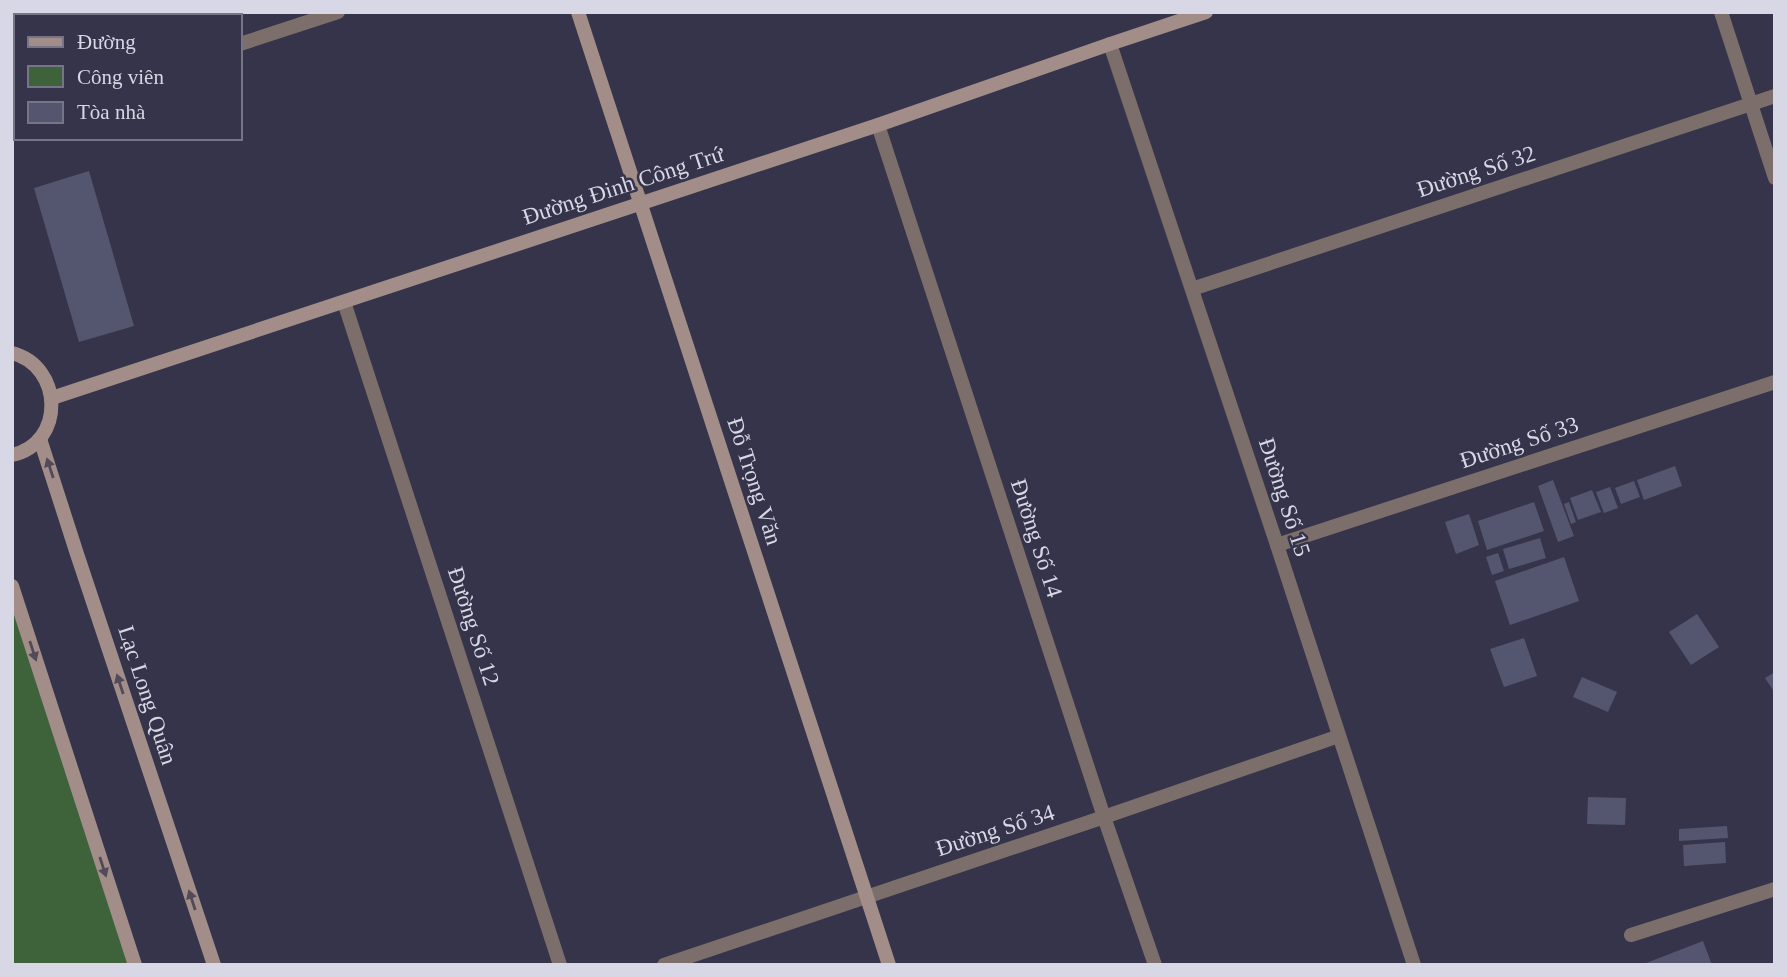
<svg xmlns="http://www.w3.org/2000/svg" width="1787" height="977" font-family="'Times New Roman',serif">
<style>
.green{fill:#3e633a}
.building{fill:#54566f}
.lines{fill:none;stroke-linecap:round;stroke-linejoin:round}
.lane{stroke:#7c6e6b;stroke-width:14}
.street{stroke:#7c6e6b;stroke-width:14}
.secondary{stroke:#a28d88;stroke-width:14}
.oneway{fill:#504a5a}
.labels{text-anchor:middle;stroke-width:5;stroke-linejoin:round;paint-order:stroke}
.street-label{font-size:23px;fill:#d7d7e5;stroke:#35344a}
</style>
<rect width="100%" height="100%" fill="#35344a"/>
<!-- green -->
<polygon class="green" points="12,586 135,965 12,965"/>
<!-- building -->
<g class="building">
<polygon points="12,12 37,12 38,16 16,16 16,95 12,96"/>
<polygon points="89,171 134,326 79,342 34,188"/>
<polygon points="1675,466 1682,486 1644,500 1637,480"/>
<polygon points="1553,480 1574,536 1558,542 1538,486"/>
<polygon points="1634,481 1640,497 1621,504 1615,488"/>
<polygon points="1610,487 1618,508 1604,513 1596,492"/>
<polygon points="1592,490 1601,512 1578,520 1570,498"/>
<polygon points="1534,502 1544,531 1487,550 1478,521"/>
<polygon points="1569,502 1576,522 1571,524 1564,504"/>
<polygon points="1469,514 1479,545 1456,554 1445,522"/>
<polygon points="1540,538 1546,558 1509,569 1503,549"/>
<polygon points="1498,553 1504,571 1492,575 1486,557"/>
<polygon points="1564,557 1579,601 1510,625 1495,581"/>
<polygon points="1697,614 1719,647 1691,665 1669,632"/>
<polygon points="1524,638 1537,676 1504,687 1490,649"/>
<polygon points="1775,672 1775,693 1765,678"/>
<polygon points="1582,677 1617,692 1608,712 1573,697"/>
<polygon points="1588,797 1626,798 1625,825 1587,824"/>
<polygon points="1727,826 1728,838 1679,841 1679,829"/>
<polygon points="1725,842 1726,863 1684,866 1683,845"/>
<polygon points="1703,941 1712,965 1641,965"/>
</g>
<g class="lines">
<!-- lane -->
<polyline class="lane" points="1631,935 1775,889"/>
<!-- street -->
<g class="street">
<polyline points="1721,12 1775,178"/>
<polyline points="240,44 338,12"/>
<polyline points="1110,44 1277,545 1414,965"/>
<polyline points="12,119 16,118"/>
<polyline points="878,125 1104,817 1155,965"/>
<polyline points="1192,289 1775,96"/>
<polyline points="344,302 560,965"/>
<polyline points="1277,545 1775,382"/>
<polyline points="664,965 1104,817 1339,736"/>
</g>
<!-- secondary -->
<g class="secondary">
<polyline points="578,12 889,965"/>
<path d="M 12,353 C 63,366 66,443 12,455"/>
<polyline points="52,398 878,125 1110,44 1206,12"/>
<polyline points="40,439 77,554 214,965"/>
<polyline points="12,586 135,965"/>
</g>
</g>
<!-- one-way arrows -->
<defs><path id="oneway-solid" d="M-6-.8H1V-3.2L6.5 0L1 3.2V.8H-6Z" transform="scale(1.75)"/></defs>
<g class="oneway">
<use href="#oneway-solid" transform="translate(50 468) rotate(-108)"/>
<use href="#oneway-solid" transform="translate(33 651) rotate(72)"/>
<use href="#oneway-solid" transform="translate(120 684) rotate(-108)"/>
<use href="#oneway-solid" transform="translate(103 867) rotate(72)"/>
<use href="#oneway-solid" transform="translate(192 900) rotate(-108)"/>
</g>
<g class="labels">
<!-- street labels -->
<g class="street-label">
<text transform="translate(1476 171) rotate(-18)" y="8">Đường Số 32</text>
<text transform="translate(623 185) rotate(-18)" y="8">Đường Đinh Công Trứ</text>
<text transform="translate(1519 442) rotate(-18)" y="8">Đường Số 33</text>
<text transform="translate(755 481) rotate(72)" y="8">Đỗ Trọng Văn</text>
<text transform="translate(1285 497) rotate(72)" y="8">Đường Số 15</text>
<text transform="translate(1037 538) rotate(72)" y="8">Đường Số 14</text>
<text transform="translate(474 626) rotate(72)" y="8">Đường Số 12</text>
<text transform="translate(148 695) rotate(72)" y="8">Lạc Long Quân</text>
<text transform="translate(995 830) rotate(-18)" y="8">Đường Số 34</text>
</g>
</g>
<!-- border -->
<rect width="1787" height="977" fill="none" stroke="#d7d7e5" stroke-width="28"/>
<!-- legend -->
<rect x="14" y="14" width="228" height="126" fill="#35344a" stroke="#767588" stroke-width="2"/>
<rect x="28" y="37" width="35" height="10" fill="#a28d88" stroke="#767588" stroke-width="2"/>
<text x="77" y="49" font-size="21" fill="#d7d7e5">Đường</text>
<rect x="28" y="66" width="35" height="21" fill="#3e633a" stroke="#767588" stroke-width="2"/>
<text x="77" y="84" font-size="21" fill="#d7d7e5">Công viên</text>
<rect x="28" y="102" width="35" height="21" fill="#54566f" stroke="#767588" stroke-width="2"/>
<text x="77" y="119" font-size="21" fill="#d7d7e5">Tòa nhà</text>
</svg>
